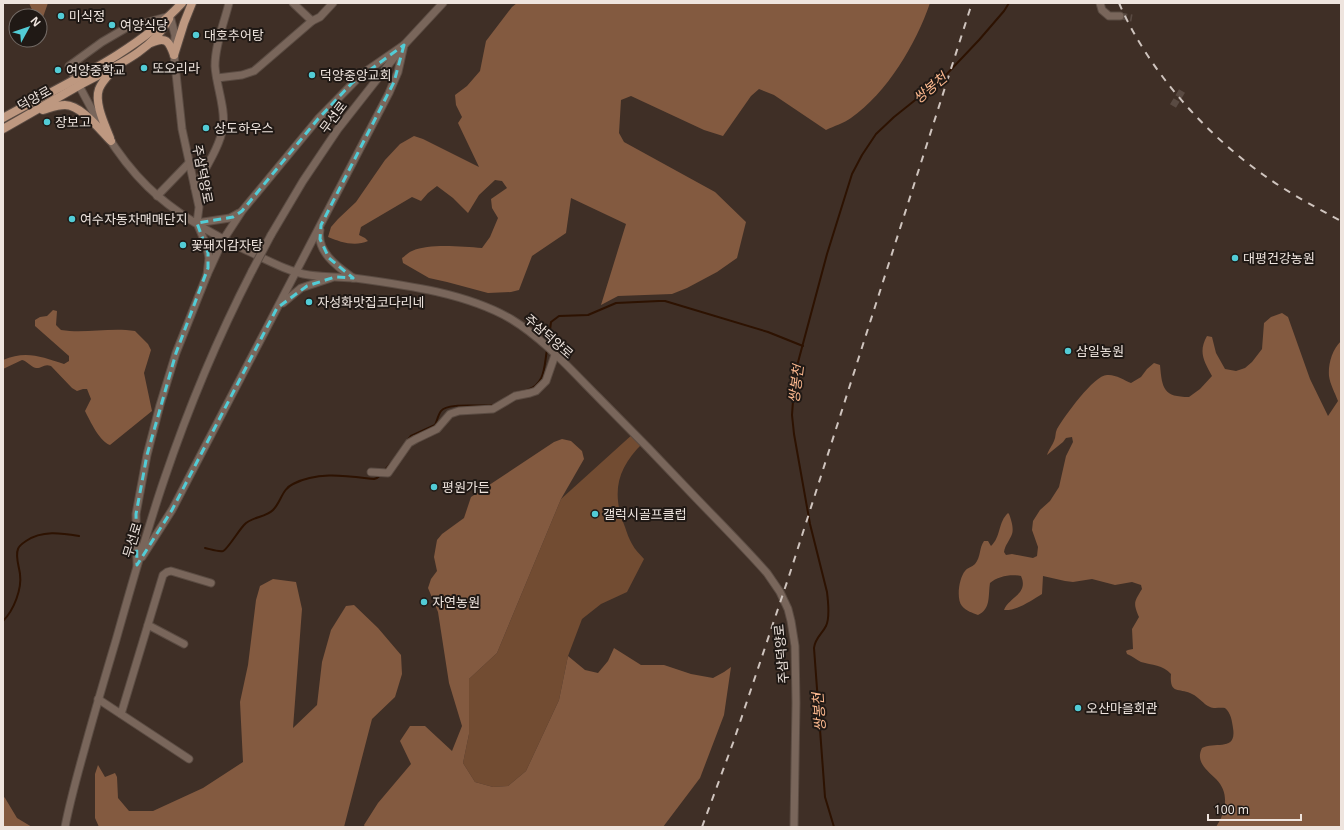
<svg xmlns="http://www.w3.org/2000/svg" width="1344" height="830" font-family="'Noto Sans','Noto Sans KR',sans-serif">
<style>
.green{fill:#724c32}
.forest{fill:#835a40}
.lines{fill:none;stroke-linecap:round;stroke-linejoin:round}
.stream{stroke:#2d1201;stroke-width:2}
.minor-tunnel{stroke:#594a42;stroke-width:7;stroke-dasharray:7 3.5;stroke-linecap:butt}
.minor-casing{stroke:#5b4c43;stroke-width:9}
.major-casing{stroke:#5b4c43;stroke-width:10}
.minor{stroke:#79665b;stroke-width:7}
.major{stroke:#be9880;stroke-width:8}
.rail{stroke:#cfc4be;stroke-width:2;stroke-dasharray:7 7;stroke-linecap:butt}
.minor-bridge-casing{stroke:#5b4c43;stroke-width:9;stroke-linecap:butt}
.minor-bridge{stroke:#79665b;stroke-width:7}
.marked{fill:none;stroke:#52ccd6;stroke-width:3;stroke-dasharray:8 5;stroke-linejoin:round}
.poi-dot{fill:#52ccd6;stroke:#201915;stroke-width:1.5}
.labels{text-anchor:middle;stroke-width:4;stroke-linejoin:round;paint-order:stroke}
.poi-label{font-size:13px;fill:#eee4de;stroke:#201915;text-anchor:start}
.street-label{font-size:13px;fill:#eee4de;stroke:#201915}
.water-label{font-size:14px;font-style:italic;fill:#fcb88e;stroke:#201915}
</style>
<rect width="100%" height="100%" fill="#3f2f26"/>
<!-- green -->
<path class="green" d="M 634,433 L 643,443 C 617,468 611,493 625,527 C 627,533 629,539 632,544 C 635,550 640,554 644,559 L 627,592 L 601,604 L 582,619 L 568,656 L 559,700 L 526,771 L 508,786 L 493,787 L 475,782 L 463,763 L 469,734 L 469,679 L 497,653 L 561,499 Z"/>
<!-- forest -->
<g class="forest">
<polygon points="29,3 48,3 43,17 40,19 40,16 35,16"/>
<path d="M 517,3 L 930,3 C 916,44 887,93 851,118 C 844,123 834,126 826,130 L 774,95 L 759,89 L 751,96 L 723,136 L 704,130 L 631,96 L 621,100 L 619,133 L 624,142 L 715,192 L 746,222 L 737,258 L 717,272 L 687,288 L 672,294 L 618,296 L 601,305 L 626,224 L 571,198 L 566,233 L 532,256 L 519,290 L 511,292 L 488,293 L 447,282 L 429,278 L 403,263 L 402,258 C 405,256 409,252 412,251 C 431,243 462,247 482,248 L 490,237 L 498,218 L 492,208 L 491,199 L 507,188 L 502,181 L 495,180 L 479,195 L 468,213 L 453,198 L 437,186 L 428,193 L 421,201 L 412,197 L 361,227 L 359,235 L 365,238 L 368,241 C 355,247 340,242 328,237 L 331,227 L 338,219 L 356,202 L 385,160 L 400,144 L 414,136 L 423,139 L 479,167 L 458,123 L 462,117 L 456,105 L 455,95 L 467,86 L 480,71 L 486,41 L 512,7 Z"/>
<path d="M 53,310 L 57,311 L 56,325 L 61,330 C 85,334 110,327 135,331 L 148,344 L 151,350 L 144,373 L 152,411 L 110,445 C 100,442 90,421 85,411 L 91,399 L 87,389 L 83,389 L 77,391 L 72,388 L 51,366 C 44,363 41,369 36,368 C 31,367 27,361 22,360 L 3,369 L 3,360 C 26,350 42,357 64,364 L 69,361 L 69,356 L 35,326 L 35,320 L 40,317 L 47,316 Z"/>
<path d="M 1282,313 L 1288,317 L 1310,379 L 1328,416 L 1338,401 C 1335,393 1330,384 1329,376 C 1328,364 1332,350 1341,341 L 1341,827 L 1216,827 C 1226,812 1230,793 1216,779 C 1207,770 1195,762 1202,748 C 1215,741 1237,752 1233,728 C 1232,721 1231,713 1225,708 C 1220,707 1214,709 1210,707 C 1203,704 1199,697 1192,694 C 1181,687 1169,696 1171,674 C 1163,665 1152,665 1141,662 C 1137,660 1132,656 1127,654 L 1126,651 L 1128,650 L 1133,649 L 1132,629 L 1139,617 C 1133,603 1134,602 1142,589 L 1141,585 L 1132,582 L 1115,585 L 1092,579 L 1073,582 L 1065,581 L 1043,576 L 1042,594 C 1032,600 1017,611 1004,610 C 1009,597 1029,594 1021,576 C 1011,574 998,576 990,583 C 988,596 991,609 978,615 C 973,613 966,611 962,606 C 956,599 959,578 965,571 C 967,568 972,567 975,564 C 981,557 979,548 984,541 L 988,541 L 991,546 C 1001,537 998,522 1008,513 L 1009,514 C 1011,519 1014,528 1012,534 C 1010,540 1005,545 1004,552 L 1006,555 L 1012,554 L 1033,558 L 1037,556 L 1038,547 L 1032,530 L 1033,521 L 1040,510 L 1050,501 L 1059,487 L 1066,456 L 1073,442 L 1072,437 L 1066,438 L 1063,442 L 1047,455 C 1049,449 1052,446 1054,441 C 1056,437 1055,433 1057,429 C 1064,417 1094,375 1107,375 C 1115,374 1124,380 1131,383 L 1141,377 L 1147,369 L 1154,363 L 1160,365 C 1162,389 1164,397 1189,397 L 1200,389 L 1212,376 C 1204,361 1198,352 1207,336 L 1212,337 L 1216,353 L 1225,369 L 1236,371 L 1245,368 L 1252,362 L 1262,349 L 1264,323 L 1271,317 Z"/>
<polygon points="562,439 571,441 582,451 584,459 561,499 497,653 469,679 469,734 463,763 475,782 493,787 508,786 526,771 559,700 568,656 585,670 598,673 608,661 614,648 641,665 664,665 691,674 713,678 724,672 731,667 724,715 700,778 663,827 365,827 364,825 378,803 411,764 400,741 410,726 425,726 452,751 462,726 449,683 438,612 428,588 431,579 437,571 434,557 437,540 442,534 464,518 471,497 554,442"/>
<polygon points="273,579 296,582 302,609 293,728 317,705 322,662 331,630 346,606 354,605 378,628 401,655 402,674 395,697 372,719 344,827 99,827 95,818 95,774 98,765 105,777 115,773 117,777 118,798 129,811 153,811 203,788 243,762 240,702 248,665 256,600 260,586"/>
<polygon points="3,796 5,798 17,818 32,827 3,827"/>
</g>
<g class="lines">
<!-- stream -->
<g class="stream">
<polyline points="548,345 551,322 559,316 588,315 616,303 659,301 665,301 768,332 803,346"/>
<path d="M 504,399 C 513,392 517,392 527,390 C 546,384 544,365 547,350"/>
<path d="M 406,442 L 411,436 L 435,425 C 437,421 438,415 441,411 C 448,402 482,407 493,405"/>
<polyline points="384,471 391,463"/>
<path d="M 205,548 C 210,549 218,552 223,551 C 227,550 239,530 244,525 C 252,516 265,518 273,510 C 281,502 282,489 293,484 C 318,471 347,476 374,479 L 377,478 L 382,474"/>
<path d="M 3,621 C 14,610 22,589 20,574 C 19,566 15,556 18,549 C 19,546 23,543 26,541 C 42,530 61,533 79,536"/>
<path d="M 834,827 L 825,797 L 814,648 C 815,638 822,634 826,626 C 830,618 828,600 827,592 L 810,524 L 794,434 L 792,415 L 794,387 L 797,366 L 827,254 L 852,174 L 862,155 L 876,134 L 894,117 L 944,77 L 979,40 L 1004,11 L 1009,3"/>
</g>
<!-- minor-tunnel -->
<g class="minor-tunnel">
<polyline points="1120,16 1132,18"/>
<polyline points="1173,106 1182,91"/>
</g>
<!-- minor casing -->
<g class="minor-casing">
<g id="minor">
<polyline points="293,3 312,21"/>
<polyline points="1100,3 1102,10 1109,16 1120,16"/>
<polyline points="217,78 242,75 254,71 312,21 320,17 333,3"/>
<path d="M 195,188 C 204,170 220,147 223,127 C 226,109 216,85 215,66 C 215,45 224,23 229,3"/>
<polyline points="157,196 189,163"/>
<polyline points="197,223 230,218 239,213"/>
<path d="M 320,230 C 316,252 338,267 353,278"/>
<polyline points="271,235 303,181 338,129 404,45 443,3"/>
<path d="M 207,275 L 209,258 L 207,247 L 197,223 L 199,207 L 182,129 L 174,55 L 175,35 L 170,16 L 126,28 L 102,42 L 69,66 C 91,109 113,153 148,187 C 176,214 215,236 250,252 C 269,261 289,272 309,275 C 324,277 339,277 354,278 C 405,285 466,293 511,319 C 544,339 571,370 598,397 C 631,430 664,464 696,498 C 720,523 744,547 767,573 L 780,592 L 788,609 L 791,621 L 795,646 L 796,703 L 794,827"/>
<polyline points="283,303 301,288 331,278"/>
<polyline points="371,472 388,473 409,443 416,439 437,429 450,414 459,411 493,409 515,396 530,393 536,391 546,381 555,355"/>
<polyline points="142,557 172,510 389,93 398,72 404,45"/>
<polyline points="137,565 136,514 147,455 160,405 176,353 207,275 223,240 242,211 318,119 362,74 404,45"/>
<polyline points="148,625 184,644"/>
<polyline points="98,699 189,759"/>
<polyline points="121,714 163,575 167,572 171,571 211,583"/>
<path d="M 65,827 C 70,801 77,776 84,751 C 94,714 105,677 116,640 C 131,587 146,533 164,480 C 188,409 217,339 252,271"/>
</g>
</g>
<!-- major casing -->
<g class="major-casing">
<g id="major">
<path d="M 151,43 C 166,36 169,41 174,55"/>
<polyline points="174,55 184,23 192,3"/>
<path d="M 43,110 C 50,108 57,105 65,105 C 81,105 100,130 111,141"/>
<path d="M 3,118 C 62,85 136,53 182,3"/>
<path d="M 3,129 C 29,114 54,100 80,85 C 111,68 152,52 169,19"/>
<path d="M 110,138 C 105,125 94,103 99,89 C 102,81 109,75 114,69"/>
</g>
</g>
<!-- minor -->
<use href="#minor" class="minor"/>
<!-- major -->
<use href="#major" class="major"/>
<!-- rail -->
<g class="rail">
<path d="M 1119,3 C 1148,70 1205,134 1265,176 C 1289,193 1315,207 1341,221"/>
<polyline points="702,827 733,743 790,573 972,3"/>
</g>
<!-- minor-bridge casing -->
<g class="minor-bridge-casing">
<polyline id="minor-bridge" points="252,271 271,235"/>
</g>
<!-- minor-bridge -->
<use href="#minor-bridge" class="minor-bridge"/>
</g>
<!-- marked area -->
<path class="marked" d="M 404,45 L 394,82 L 321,225 L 320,239 L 329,258 L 353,278 L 335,277 L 307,286 L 277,308 L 172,510 L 137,565 L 136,514 L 147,455 L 176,353 L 208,268 L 208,253 L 197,223 L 233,217 L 242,211 L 318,119 L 352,83 Z"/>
<!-- markers -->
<g class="poi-dot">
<circle cx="61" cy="16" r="4"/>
<circle cx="112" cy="25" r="4"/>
<circle cx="196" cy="35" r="4"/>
<circle cx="144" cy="68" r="4"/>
<circle cx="58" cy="70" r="4"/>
<circle cx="312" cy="75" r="4"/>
<circle cx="47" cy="122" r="4"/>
<circle cx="206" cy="128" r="4"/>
<circle cx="72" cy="219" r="4"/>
<circle cx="183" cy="245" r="4"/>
<circle cx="1235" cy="258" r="4"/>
<circle cx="309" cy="302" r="4"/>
<circle cx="1068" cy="351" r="4"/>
<circle cx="434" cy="487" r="4"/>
<circle cx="595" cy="514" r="4"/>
<circle cx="424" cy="602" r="4"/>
<circle cx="1078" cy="708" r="4"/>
</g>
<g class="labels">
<!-- poi labels -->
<g class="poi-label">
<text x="69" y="21">미식정</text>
<text x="120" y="30">여양식당</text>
<text x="204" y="40">대호추어탕</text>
<text x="152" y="73">또오리라</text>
<text x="66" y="75">여양중학교</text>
<text x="320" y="80">덕양중앙교회</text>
<text x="55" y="127">장보고</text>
<text x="214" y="133">상도하우스</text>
<text x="80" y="224">여수자동차매매단지</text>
<text x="191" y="250">꽃돼지감자탕</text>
<text x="1243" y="263">대평건강농원</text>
<text x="317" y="307">자성화맛집코다리네</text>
<text x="1076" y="356">삼일농원</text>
<text x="442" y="492">평원가든</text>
<text x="603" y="519">갤럭시골프클럽</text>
<text x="432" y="607">자연농원</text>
<text x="1086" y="713">오산마을회관</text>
</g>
<!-- street labels -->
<g class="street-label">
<text transform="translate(34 98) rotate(-29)" y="5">덕양로</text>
<text transform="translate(333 117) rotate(-53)" y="5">무선로</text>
<text transform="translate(203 174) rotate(79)" y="5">주삼덕양로</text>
<text transform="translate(549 336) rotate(41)" y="5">주삼덕양로</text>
<text transform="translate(132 540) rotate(-73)" y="5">무선로</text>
<text transform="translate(781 654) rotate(-95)" y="5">주삼덕양로</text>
</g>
<!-- water labels -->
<g class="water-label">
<text transform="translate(930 88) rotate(-40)" y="5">쌍봉천</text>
<text transform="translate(796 384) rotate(-83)" y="5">쌍봉천</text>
<text transform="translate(819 712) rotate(-94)" y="5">쌍봉천</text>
</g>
</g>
<!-- border -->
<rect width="1344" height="830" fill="none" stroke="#eee4de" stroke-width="8"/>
<!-- north arrow -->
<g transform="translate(28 28) rotate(50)"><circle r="19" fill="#201915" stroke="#726a65"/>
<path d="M0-3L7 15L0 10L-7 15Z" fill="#52ccd6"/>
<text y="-6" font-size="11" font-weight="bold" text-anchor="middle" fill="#eee4de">N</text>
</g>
<!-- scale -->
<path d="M1208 814v6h93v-6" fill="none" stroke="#eee4de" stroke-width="2"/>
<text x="1214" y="814" font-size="12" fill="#eee4de" stroke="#201915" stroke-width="3" paint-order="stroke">100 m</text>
</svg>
